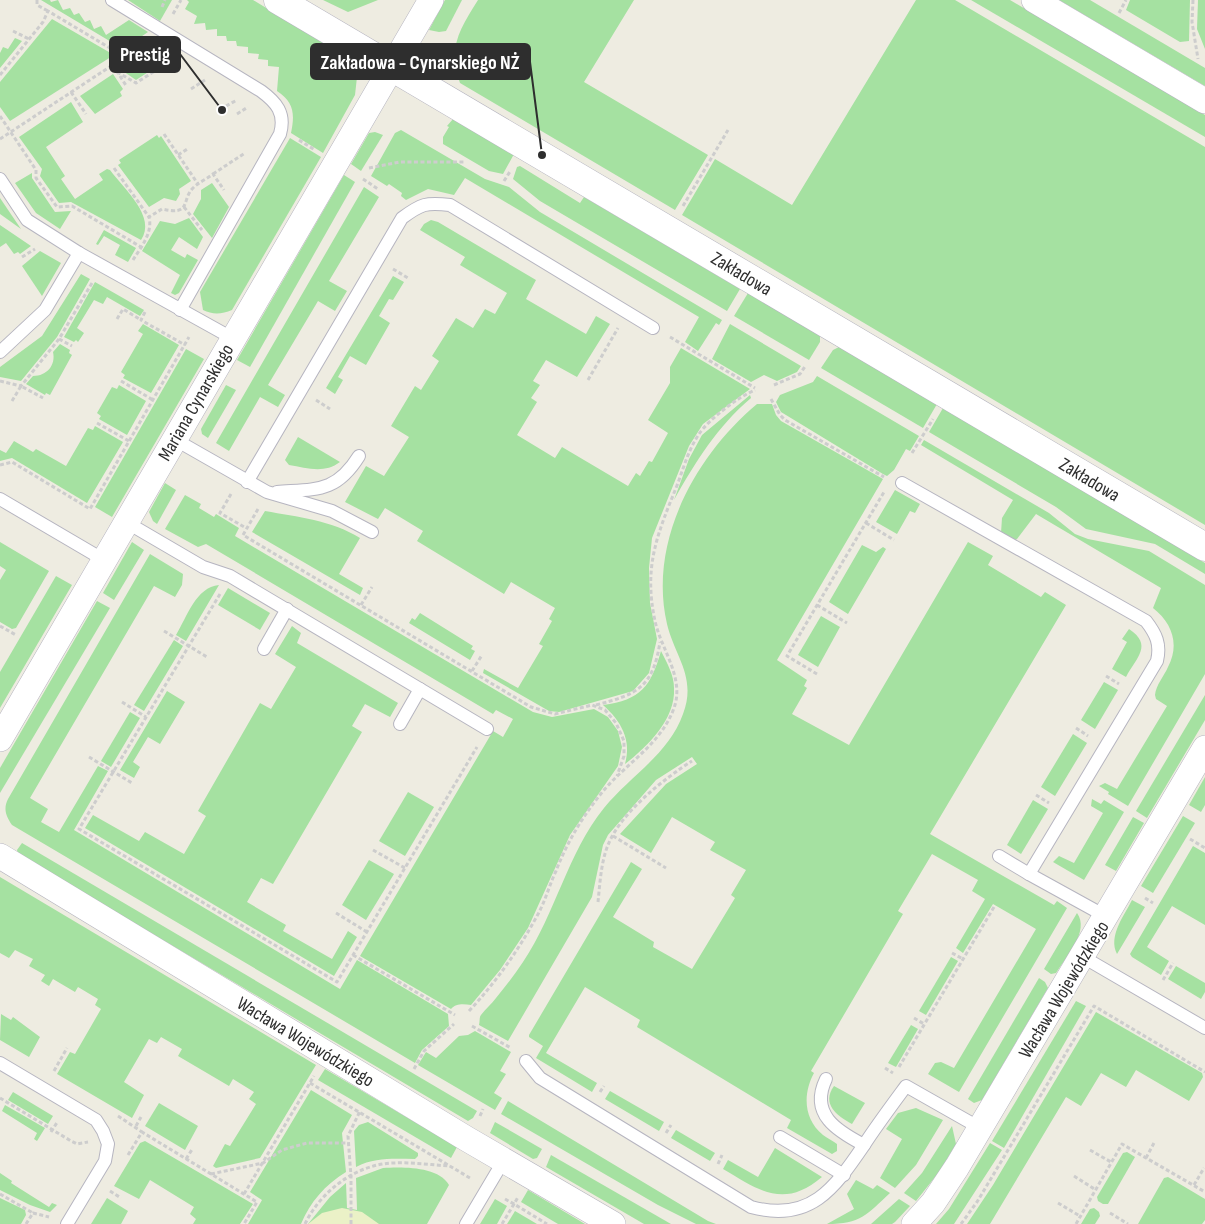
<svg xmlns="http://www.w3.org/2000/svg" width="1205" height="1224" font-family="'Sofia Sans Condensed',sans-serif">
<style>
.green{fill:#a5e1a1}
.sand{fill:#ebf1c7}
.lines{fill:none;stroke-linecap:round;stroke-linejoin:round}
.lane-casing{stroke:#b6b5c0;stroke-width:14}
.street-casing{stroke:#b6b5c0;stroke-width:26}
.secondary-casing{stroke:#b6b5c0;stroke-width:29}
.path{stroke:#cdcdcd;stroke-width:3;stroke-dasharray:4 2.5;stroke-linecap:butt}
.lane{stroke:#fff;stroke-width:12}
.street{stroke:#fff;stroke-width:25}
.secondary{stroke:#fff;stroke-width:28}
.labels{text-anchor:middle;stroke-width:4;stroke-linejoin:round;paint-order:stroke}
.street-label{font-size:19px;fill:#2e2e2e;stroke:#fff}
.leader{fill:none;stroke:#2e2e2e;stroke-width:2}
.callout-dot{fill:#2e2e2e;stroke:#fff;stroke-width:2}
.callout{fill:#2e2e2e;stroke:#2e2e2e;stroke-width:2}
.callout-label{font-size:20px;text-anchor:middle;font-weight:bold;fill:#fff}
</style>
<rect width="100%" height="100%" fill="#eeece1"/>
<!-- green -->
<g class="green">
<polygon points="41,0 50,0 51,2 58,0 63,10 70,8 74,15 79,13 85,22 90,20 94,29 101,26 106,35 129,20 148,32 123,49"/>
<polygon points="128,0 172,0 160,21"/>
<path d="M 187,0 L 253,0 L 348,58 L 357,77 L 355,95 L 323,153 L 291,133 C 295,114 294,102 277,91 L 279,67 L 268,66 L 268,60 L 258,59 L 259,54 L 248,53 L 248,47 L 237,46 L 236,41 L 227,41 L 226,36 L 217,36 L 217,29 L 206,30 L 205,23 L 194,24 L 197,16 L 185,9 L 189,2 Z"/>
<polygon points="323,0 378,0 348,12"/>
<polygon points="445,0 462,0 446,31 439,32 429,30"/>
<path d="M 478,0 L 634,0 L 584,82 L 708,155 L 675,210 L 460,83 C 447,48 460,29 478,0 Z"/>
<polygon points="916,0 955,0 1205,147 1205,525 682,215 715,159 792,205"/>
<polygon points="971,0 1010,0 1205,115 1205,137"/>
<polygon points="1059,0 1090,0 1205,68 1205,86"/>
<polygon points="1130,0 1190,0 1189,41 1180,42 1126,10"/>
<polygon points="1198,0 1205,0 1205,49 1197,29"/>
<polygon points="52,19 114,55 10,121 0,107 0,82"/>
<polygon points="15,38 22,41 0,68 0,53 3,47 8,49"/>
<polygon points="155,46 173,56 136,80 120,69"/>
<polygon points="113,74 123,89 120,92 122,96 95,114 80,96"/>
<path d="M 71,102 L 83,122 L 46,147 L 65,176 L 61,179 L 75,199 L 103,180 L 99,174 L 107,169 L 110,170 C 124,189 157,217 141,240 L 71,202 L 59,203 L 40,176 L 42,169 L 19,137 Z"/>
<polygon points="453,119 514,154 503,174 489,171 443,144 443,137 449,127 447,126"/>
<polygon points="401,130 485,179 509,187 540,212 722,320 719,325 716,323 698,351 685,342 699,317 465,178 454,195 428,189 406,200 401,196 402,193 389,184 387,186 371,176 395,133"/>
<polygon points="375,132 383,135 361,171 351,164 369,133"/>
<polygon points="157,135 159,138 161,136 191,181 179,189 180,194 176,201 164,198 149,207 118,165 121,163 119,160"/>
<path d="M 290,138 L 321,157 L 232,310 C 222,314 213,315 203,310 L 200,292 Z"/>
<polygon points="520,166 580,203 584,197 740,289 727,311 540,201 513,179 517,167"/>
<polygon points="32,173 32,178 55,212 71,211 60,229 36,213 15,183"/>
<polygon points="344,175 355,182 250,367 237,360"/>
<polygon points="212,183 229,207 212,238 193,214 201,199 201,190"/>
<polygon points="364,187 379,197 329,281 347,291 335,311 318,301 268,385 285,395 278,407 260,397 229,451 216,443"/>
<polygon points="0,198 21,229 0,214"/>
<polygon points="189,218 203,237 197,249 179,237 171,250 185,258 187,254 198,260 179,293 175,295 171,293 180,275 142,251 160,221 175,224"/>
<polygon points="431,220 438,222 536,280 526,299 586,334 596,316 610,324 577,377 546,360 533,381 540,385 531,398 537,402 517,435 555,458 562,447 628,486 636,473 640,476 649,461 652,462 668,433 648,420 670,383 670,367 681,348 750,389 703,424 689,446 652,538 649,568 650,603 657,639 649,673 633,691 559,712 549,711 483,673 484,669 518,688 543,646 539,644 552,621 549,619 555,608 511,582 504,594 417,541 423,531 385,508 378,519 345,502 366,466 384,476 409,437 391,426 415,386 421,390 439,361 432,356 456,318 473,328 485,309 495,314 507,293 460,265 465,257 420,230 424,224"/>
<polygon points="0,225 31,246 20,254 18,252 14,254 6,243 0,247"/>
<polygon points="104,230 136,248 128,262 115,255 120,245 104,236 98,245 96,244"/>
<polygon points="40,251 61,263 42,296 22,266"/>
<polygon points="81,274 90,279 57,337 21,381 0,377 0,367 42,336"/>
<polygon points="393,276 404,282 393,300 389,299 379,316 390,323 366,365 350,356 338,377 343,380 335,394 326,388"/>
<polygon points="95,282 144,310 140,316 107,297 103,304 94,300 77,328 84,333 78,342 76,340 74,342 64,337"/>
<polygon points="748,293 820,335 820,342 809,360 734,316"/>
<polygon points="143,324 179,345 151,393 123,378 125,375 121,372 143,334 138,331"/>
<polygon points="730,324 801,366 797,372 777,381 764,375 751,382 712,359"/>
<path d="M 60,344 L 70,350 L 69,353 L 72,355 L 50,395 L 46,393 L 45,395 L 26,384 L 33,376 C 47,376 56,365 53,352 Z"/>
<polygon points="839,347 937,404 923,428 821,368 833,350"/>
<polygon points="186,349 204,359 112,517 95,507"/>
<polygon points="817,376 919,436 910,451 906,449 894,470 887,476 883,474 781,412 776,402 780,395 813,382"/>
<polygon points="119,385 146,401 127,435 99,419 101,416 97,413 112,387 117,389"/>
<polygon points="226,385 236,390 208,438 202,434 201,429"/>
<path d="M 750,395 L 751,398 C 717,427 696,461 674,500 L 689,459 L 702,435 Z"/>
<path d="M 757,404 L 772,404 L 776,415 L 781,421 L 883,479 L 777,660 L 807,680 L 804,686 L 807,688 L 792,714 L 849,745 L 968,542 L 993,556 L 988,565 L 1041,597 L 1045,592 L 1066,605 L 930,834 L 1054,905 L 1057,901 L 1067,908 L 959,1092 L 928,1074 L 935,1063 L 941,1062 L 954,1068 L 1036,929 L 993,904 L 963,953 L 956,948 L 985,899 L 972,891 L 978,880 L 932,854 L 898,911 L 903,914 L 811,1071 L 814,1073 C 803,1093 803,1119 823,1135 C 827,1138 833,1141 837,1144 L 837,1151 L 832,1154 L 787,1128 L 791,1120 L 637,1027 L 640,1020 L 585,987 L 546,1053 L 597,1083 L 592,1092 L 536,1058 L 543,1046 L 529,1037 L 529,1035 L 631,862 L 642,869 L 613,917 L 654,942 L 653,947 L 692,969 L 735,898 L 731,895 L 746,870 L 710,850 L 715,842 L 672,817 L 651,853 L 620,834 L 666,784 L 697,764 L 692,757 L 656,780 L 608,835 L 603,845 L 592,897 L 508,1041 L 479,1025 C 480,1022 479,1017 481,1015 C 485,1009 492,1004 496,998 C 506,986 515,974 523,962 C 556,913 567,854 604,808 C 630,776 669,754 683,714 C 697,677 675,657 667,624 C 648,542 695,456 757,404 Z"/>
<polygon points="943,408 1205,563 1205,574 1155,544 1086,529 1056,507 929,432"/>
<polygon points="95,426 123,442 87,503 12,458 0,461 0,450 6,453 14,441 33,452 36,449 66,466 88,428 93,430"/>
<path d="M 298,437 L 340,462 C 324,474 307,468 289,465 L 285,460 Z"/>
<path d="M 924,440 L 1049,513 L 1075,534 L 1088,539 L 1149,551 L 1205,585 L 1205,674 L 1128,806 L 1108,794 L 1109,792 L 1099,786 L 1105,783 L 1117,789 L 1167,706 L 1156,699 L 1155,695 C 1156,685 1164,676 1168,667 C 1180,644 1172,623 1153,608 L 1161,588 L 1036,514 L 1017,539 L 1014,540 L 1001,533 L 1002,518 L 1013,500 L 921,445 Z"/>
<polygon points="165,483 176,490 157,524 153,521 149,512"/>
<polygon points="895,490 920,504 915,513 910,511 897,534 876,522"/>
<path d="M 185,495 L 201,504 L 199,508 L 214,517 L 216,514 L 239,528 L 235,536 L 533,712 L 552,717 L 594,709 L 608,717 L 618,731 L 622,747 L 618,766 L 570,835 L 528,928 L 500,970 L 471,1005 C 464,1004 456,1003 451,1009 L 360,956 L 493,731 L 503,737 L 513,719 L 496,710 L 493,714 L 206,544 L 198,547 L 165,529 Z"/>
<path d="M 265,511 C 298,517 331,520 360,538 L 339,574 L 363,588 L 360,595 L 252,532 Z"/>
<polygon points="0,542 49,571 16,628 12,629 0,622 0,580 6,570 0,566"/>
<polygon points="132,542 144,550 114,600 103,593"/>
<polygon points="862,545 876,552 883,547 886,549 848,614 829,602"/>
<path d="M 150,554 L 183,574 L 182,585 L 175,597 L 154,586 L 30,798 L 48,809 L 41,822 L 59,832 L 98,766 L 108,771 L 74,830 L 340,989 L 357,960 L 448,1014 L 449,1026 L 422,1050 L 415,1063 L 12,825 C 6,816 3,809 8,799 Z"/>
<polygon points="56,576 72,585 0,708 0,672"/>
<path d="M 219,585 L 186,641 L 176,635 C 187,617 196,587 219,585 Z"/>
<polygon points="228,588 270,613 260,630 218,605"/>
<polygon points="97,601 110,608 0,793 0,768"/>
<polygon points="420,613 473,646 471,649 475,651 470,660 409,623 412,618 415,620"/>
<polygon points="821,616 840,627 818,667 798,655"/>
<polygon points="292,626 301,633 297,643 398,703 390,717 365,704 352,726 362,732 273,884 261,878 247,902 286,925 283,931 332,959 348,931 357,937 334,976 85,828 93,815 139,841 145,832 184,854 206,816 198,811 260,703 271,709 296,667 275,654"/>
<path d="M 1129,629 C 1153,645 1137,657 1126,677 L 1112,669 L 1127,642 L 1122,639 Z"/>
<polygon points="174,640 183,646 144,711 134,705"/>
<path d="M 661,651 C 667,663 674,675 674,688 C 676,719 647,747 625,764 C 632,740 621,721 603,705 C 641,700 651,686 661,651 Z"/>
<polygon points="1104,682 1118,690 1095,729 1081,720"/>
<polygon points="167,691 185,702 160,744 148,737 133,762 140,767 134,778 120,770"/>
<polygon points="1205,695 1205,720 1147,818 1136,811"/>
<polygon points="130,712 140,718 111,767 101,761"/>
<polygon points="1073,734 1087,743 1055,796 1041,787"/>
<polygon points="1205,777 1205,805 1201,812 1189,805"/>
<polygon points="408,792 434,807 405,856 379,841"/>
<polygon points="1092,799 1101,804 1104,800 1124,812 1084,880 1053,862 1059,856 1074,863 1103,813 1091,806"/>
<polygon points="1033,800 1048,809 1021,854 1007,845"/>
<polygon points="1183,816 1195,823 1153,893 1141,886"/>
<polygon points="1133,817 1144,823 1116,871 1105,865"/>
<polygon points="22,843 477,1111 473,1118 468,1121 18,854 17,850"/>
<polygon points="1193,846 1205,853 1205,925 1172,906 1147,947 1169,961 1161,975 1132,957 1130,954"/>
<polygon points="369,860 394,874 366,920 342,905"/>
<polygon points="0,877 316,1065 260,1158 216,1168 213,1166 225,1144 230,1146 256,1104 249,1099 254,1092 233,1079 229,1086 178,1056 182,1049 161,1037 157,1043 149,1039 124,1082 144,1095 132,1118 57,1074 70,1052 75,1054 101,1009 95,1005 98,999 78,987 75,992 53,979 49,986 41,981 45,975 29,966 33,959 15,950 9,958 0,953"/>
<path d="M 1132,900 L 1145,907 L 1117,954 C 1108,936 1124,916 1132,900 Z"/>
<path d="M 1077,913 C 1090,931 1066,957 1056,973 L 1051,974 L 1044,969 Z"/>
<polygon points="951,957 958,961 926,1015 919,1011"/>
<polygon points="1176,966 1205,983 1205,992 1201,999 1168,979"/>
<polygon points="1039,978 1045,982 1048,988 982,1100 974,1103 968,1099"/>
<polygon points="1076,1001 1086,1006 1004,1148 992,1141"/>
<polygon points="1096,1012 1202,1073 1203,1077 1189,1101 1136,1070 1126,1087 1101,1073 1081,1106 1066,1097 990,1224 967,1224 993,1185"/>
<polygon points="1,1014 11,1020 13,1017 40,1037 29,1057 0,1040"/>
<polygon points="911,1025 918,1029 896,1067 888,1063"/>
<polygon points="475,1031 511,1052 500,1071 506,1074 494,1093 502,1098 495,1110 418,1065 426,1052 436,1058 459,1036 468,1035"/>
<polygon points="325,1069 457,1147 451,1158 318,1080"/>
<path d="M 834,1086 L 865,1103 L 852,1124 C 837,1116 821,1104 834,1086 Z"/>
<path d="M 311,1090 L 352,1115 L 342,1133 L 346,1172 C 325,1185 310,1202 301,1224 L 248,1224 L 262,1200 L 250,1192 Z"/>
<polygon points="610,1091 664,1122 659,1131 605,1099"/>
<polygon points="13,1092 53,1116 48,1124 8,1100"/>
<polygon points="508,1101 708,1221 716,1224 696,1224 658,1205 501,1114"/>
<polygon points="159,1103 198,1126 185,1150 145,1126"/>
<polygon points="5,1105 45,1128 37,1141 34,1139 37,1133 2,1111"/>
<polygon points="916,1108 943,1120 916,1165 895,1188 880,1178 902,1139 886,1129 898,1113"/>
<path d="M 368,1122 L 418,1153 L 418,1156 L 415,1159 C 393,1159 376,1157 356,1167 L 354,1131 L 359,1125 Z"/>
<polygon points="495,1122 542,1149 537,1158 533,1159 490,1133"/>
<polygon points="952,1126 956,1144 939,1172 916,1201 904,1193 922,1173"/>
<polygon points="676,1130 715,1153 710,1161 671,1138"/>
<polygon points="145,1141 253,1204 240,1224 193,1224 196,1219 190,1214 194,1207 150,1180 139,1199 114,1186 140,1143"/>
<polygon points="990,1143 1002,1150 954,1224 936,1224 949,1209"/>
<path d="M 775,1148 L 822,1177 C 784,1209 760,1191 723,1169 L 728,1160 L 758,1177 Z"/>
<polygon points="1127,1152 1135,1157 1108,1204 1103,1204 1098,1201 1097,1197 1123,1153"/>
<polygon points="551,1155 671,1224 644,1224 546,1167"/>
<path d="M 383,1168 C 402,1167 438,1166 449,1185 L 427,1224 L 308,1224 L 330,1197 L 346,1183 L 347,1208 L 357,1210 L 356,1178 Z"/>
<polygon points="0,1173 12,1181 11,1183 49,1207 52,1203 57,1205 50,1212 30,1205 0,1190"/>
<polygon points="1168,1177 1205,1199 1205,1220 1202,1224 1138,1224 1164,1178"/>
<path d="M 856,1180 L 873,1189 L 877,1185 L 890,1193 C 866,1215 861,1224 827,1224 L 854,1209 L 847,1194 Z"/>
<polygon points="528,1190 585,1224 558,1224 521,1202"/>
<polygon points="0,1198 25,1210 26,1215 21,1224 0,1224"/>
<polygon points="107,1198 128,1211 121,1224 91,1224"/>
<polygon points="495,1199 507,1206 497,1224 480,1224"/>
<polygon points="899,1199 910,1206 895,1222 892,1224 871,1224"/>
<polygon points="1094,1208 1099,1212 1100,1216 1095,1224 1081,1224 1090,1209"/>
<polygon points="515,1211 537,1224 507,1224"/>
</g>
<!-- sand -->
<polygon class="sand" points="342,1208 362,1212 379,1224 308,1224 322,1213"/>
<g class="lines">
<!-- lane casing -->
<g class="lane-casing">
<g id="lane">
<path d="M 112,0 L 261,91 C 276,102 286,113 280,134 L 180,310"/>
<polyline points="0,179 27,220 79,253 232,338"/>
<polyline points="0,352 45,310 79,253"/>
<polyline points="174,439 267,492 332,511 372,532"/>
<path d="M 247,482 L 402,218 C 421,204 426,202 450,205 L 653,328"/>
<path d="M 902,483 L 1146,621 C 1156,634 1161,644 1157,661 L 1029,874 L 1107,917"/>
<path d="M 277,492 C 316,489 336,493 359,456"/>
<polyline points="0,499 104,560"/>
<polyline points="126,522 203,567 230,576 487,729"/>
<polyline points="264,649 287,609"/>
<polyline points="400,724 420,689"/>
<polyline points="999,856 1029,874"/>
<polyline points="1083,957 1205,1028"/>
<path d="M 526,1061 L 540,1078 L 751,1207 C 810,1223 834,1189 864,1145 C 877,1125 892,1105 906,1086 L 980,1128"/>
<polyline points="0,1063 96,1120 103,1131 108,1144 105,1161 67,1224"/>
<path d="M 826,1079 C 809,1114 837,1131 864,1145"/>
<polyline points="780,1137 844,1175"/>
<polyline points="466,1224 504,1160"/>
</g>
</g>
<!-- street casing -->
<g class="street-casing">
<g id="street">
<polyline points="1034,0 1205,101"/>
<polyline points="0,739 431,0"/>
<polyline points="0,856 467,1139 613,1224"/>
<polyline points="914,1224 933,1203 957,1167 1205,748"/>
</g>
</g>
<!-- secondary casing -->
<g class="secondary-casing">
<polyline id="secondary" points="278,0 1205,547"/>
</g>
<!-- path -->
<g class="path">
<polyline points="37,0 37,5 48,11"/>
<polyline points="1193,0 1192,22 1198,59"/>
<polyline points="162,7 165,0"/>
<polyline points="1119,13 1126,0"/>
<polyline points="173,14 181,0"/>
<polyline points="13,31 29,39"/>
<polyline points="113,65 127,87"/>
<polyline points="117,72 136,83 172,60"/>
<polyline points="0,75 43,22 48,11 125,57"/>
<polyline points="191,89 205,80"/>
<polyline points="71,92 86,114"/>
<polyline points="226,106 237,100"/>
<polyline points="237,114 248,107"/>
<polyline points="0,116 36,170 36,178 57,207 72,206 141,247"/>
<polyline points="164,134 198,184"/>
<polyline points="0,139 146,43"/>
<polyline points="299,140 315,150"/>
<polyline points="178,155 189,148"/>
<polyline points="114,168 149,217"/>
<polyline points="369,168 400,162 465,162"/>
<polyline points="213,174 245,153"/>
<polyline points="363,179 378,189"/>
<polyline points="504,181 511,170"/>
<polyline points="683,206 728,130"/>
<polyline points="184,207 202,230"/>
<polyline points="22,257 35,249"/>
<path d="M 133,260 C 141,247 153,233 149,217 L 162,209 C 192,216 181,200 193,188 C 199,182 207,179 213,174 L 224,190"/>
<polyline points="393,269 408,278"/>
<polyline points="145,312 141,320 185,345"/>
<polyline points="117,319 123,309 141,320"/>
<polyline points="670,337 755,388"/>
<polyline points="59,339 72,346"/>
<polyline points="588,380 618,328"/>
<polyline points="0,381 21,386 59,339 92,283"/>
<polyline points="121,381 153,400"/>
<polyline points="774,385 800,374 806,365"/>
<polyline points="771,399 780,415 785,420 884,477"/>
<polyline points="316,400 330,409"/>
<polyline points="12,401 21,386 43,398"/>
<polyline points="97,423 129,441"/>
<polyline points="912,453 933,419"/>
<polyline points="0,465 12,462 90,509 189,337"/>
<polyline points="231,494 220,513 246,528"/>
<polyline points="258,509 243,535 531,707 555,714 592,705 605,710 616,723 624,741 624,756 617,776"/>
<polyline points="866,523 894,540"/>
<polyline points="220,594 79,829 337,982 477,747"/>
<polyline points="361,605 372,587"/>
<polyline points="817,605 847,623"/>
<polyline points="0,626 16,635"/>
<polyline points="164,631 207,657"/>
<polyline points="472,671 482,655"/>
<polyline points="817,674 787,656 884,492"/>
<polyline points="1106,676 1119,684"/>
<polyline points="122,702 146,717"/>
<path d="M 596,705 C 638,694 653,687 660,642"/>
<polyline points="1076,728 1088,736"/>
<polyline points="89,757 132,783"/>
<polyline points="1036,795 1049,803"/>
<polyline points="613,836 666,868"/>
<polyline points="1190,839 1205,848"/>
<polyline points="373,850 405,868"/>
<polyline points="1145,898 1153,903"/>
<path d="M 598,902 C 600,883 601,862 608,845 C 621,812 664,779 692,761"/>
<polyline points="336,913 367,932"/>
<polyline points="952,953 963,959"/>
<polyline points="353,955 455,1015"/>
<polyline points="1163,980 1173,963"/>
<path d="M 469,1011 C 496,982 518,951 537,916 C 545,902 549,886 556,871 C 567,842 584,814 604,790 C 628,762 661,744 674,708 C 685,678 661,649 655,621 C 643,565 658,533 678,483 C 684,466 689,449 699,434 C 709,419 738,397 755,390"/>
<polyline points="914,1018 924,1024"/>
<polyline points="472,1026 511,1048"/>
<polyline points="899,1067 994,907"/>
<polyline points="885,1068 893,1073"/>
<polyline points="414,1069 424,1051 454,1024"/>
<polyline points="54,1071 67,1048"/>
<polyline points="310,1083 470,1178"/>
<polyline points="600,1092 604,1086"/>
<polyline points="0,1098 71,1141 77,1144 88,1142"/>
<polyline points="118,1116 142,1132"/>
<polyline points="480,1116 483,1109"/>
<polyline points="136,1126 141,1117"/>
<polyline points="51,1132 58,1121"/>
<polyline points="666,1133 671,1125"/>
<polyline points="1090,1150 1111,1162"/>
<polyline points="128,1155 142,1132 257,1202 244,1224"/>
<polyline points="1146,1158 1155,1141"/>
<polyline points="186,1159 193,1148"/>
<polyline points="718,1164 722,1155"/>
<polyline points="211,1174 263,1163 282,1150 307,1143 348,1143"/>
<polyline points="1074,1176 1096,1190"/>
<polyline points="1194,1185 1204,1168"/>
<polyline points="110,1191 121,1198"/>
<polyline points="0,1194 33,1213"/>
<polyline points="244,1194 314,1076"/>
<polyline points="505,1199 514,1204 518,1197"/>
<polyline points="1058,1203 1080,1216"/>
<polyline points="1110,1213 1128,1224"/>
<polyline points="26,1224 33,1213 49,1217"/>
<path d="M 305,1224 C 320,1192 356,1164 393,1163 C 412,1162 431,1165 450,1166"/>
<polyline points="351,1224 351,1177 348,1136 360,1111"/>
<polyline points="502,1224 514,1204 547,1224"/>
<polyline points="961,1224 977,1202 1094,1006 1205,1072"/>
<polyline points="1076,1224 1122,1144 1205,1192"/>
</g>
<!-- lane -->
<use href="#lane" class="lane"/>
<!-- street -->
<use href="#street" class="street"/>
<!-- secondary -->
<use href="#secondary" class="secondary"/>
</g>
<g class="labels">
<!-- street labels -->
<g class="street-label">
<text transform="translate(742 273) rotate(31)" y="7">Zakładowa</text>
<text transform="translate(195 402) rotate(-60)" y="7">Mariana Cynarskiego</text>
<text transform="translate(1090 479) rotate(31)" y="7">Zakładowa</text>
<text transform="translate(1063 989) rotate(-59)" y="7">Wacława Wojewódzkiego</text>
<text transform="translate(306 1041) rotate(31)" y="7">Wacława Wojewódzkiego</text>
</g>
</g>
<!-- callouts -->
<path class="leader" d="M222 110L180 54M542 155L530 62"/>
<g class="callout-dot">
<circle cx="222" cy="110" r="5"/>
<circle cx="542" cy="155" r="5"/>
</g>
<g class="callout">
<rect x="110" y="37" width="70" height="35" rx="5"/>
<rect x="311" y="44" width="219" height="35" rx="5"/>
</g>
<g class="callout-label">
<text x="145" y="61">Prestig</text>
<text x="420" y="69">Zakładowa - Cynarskiego NŻ</text>
</g>
</svg>
